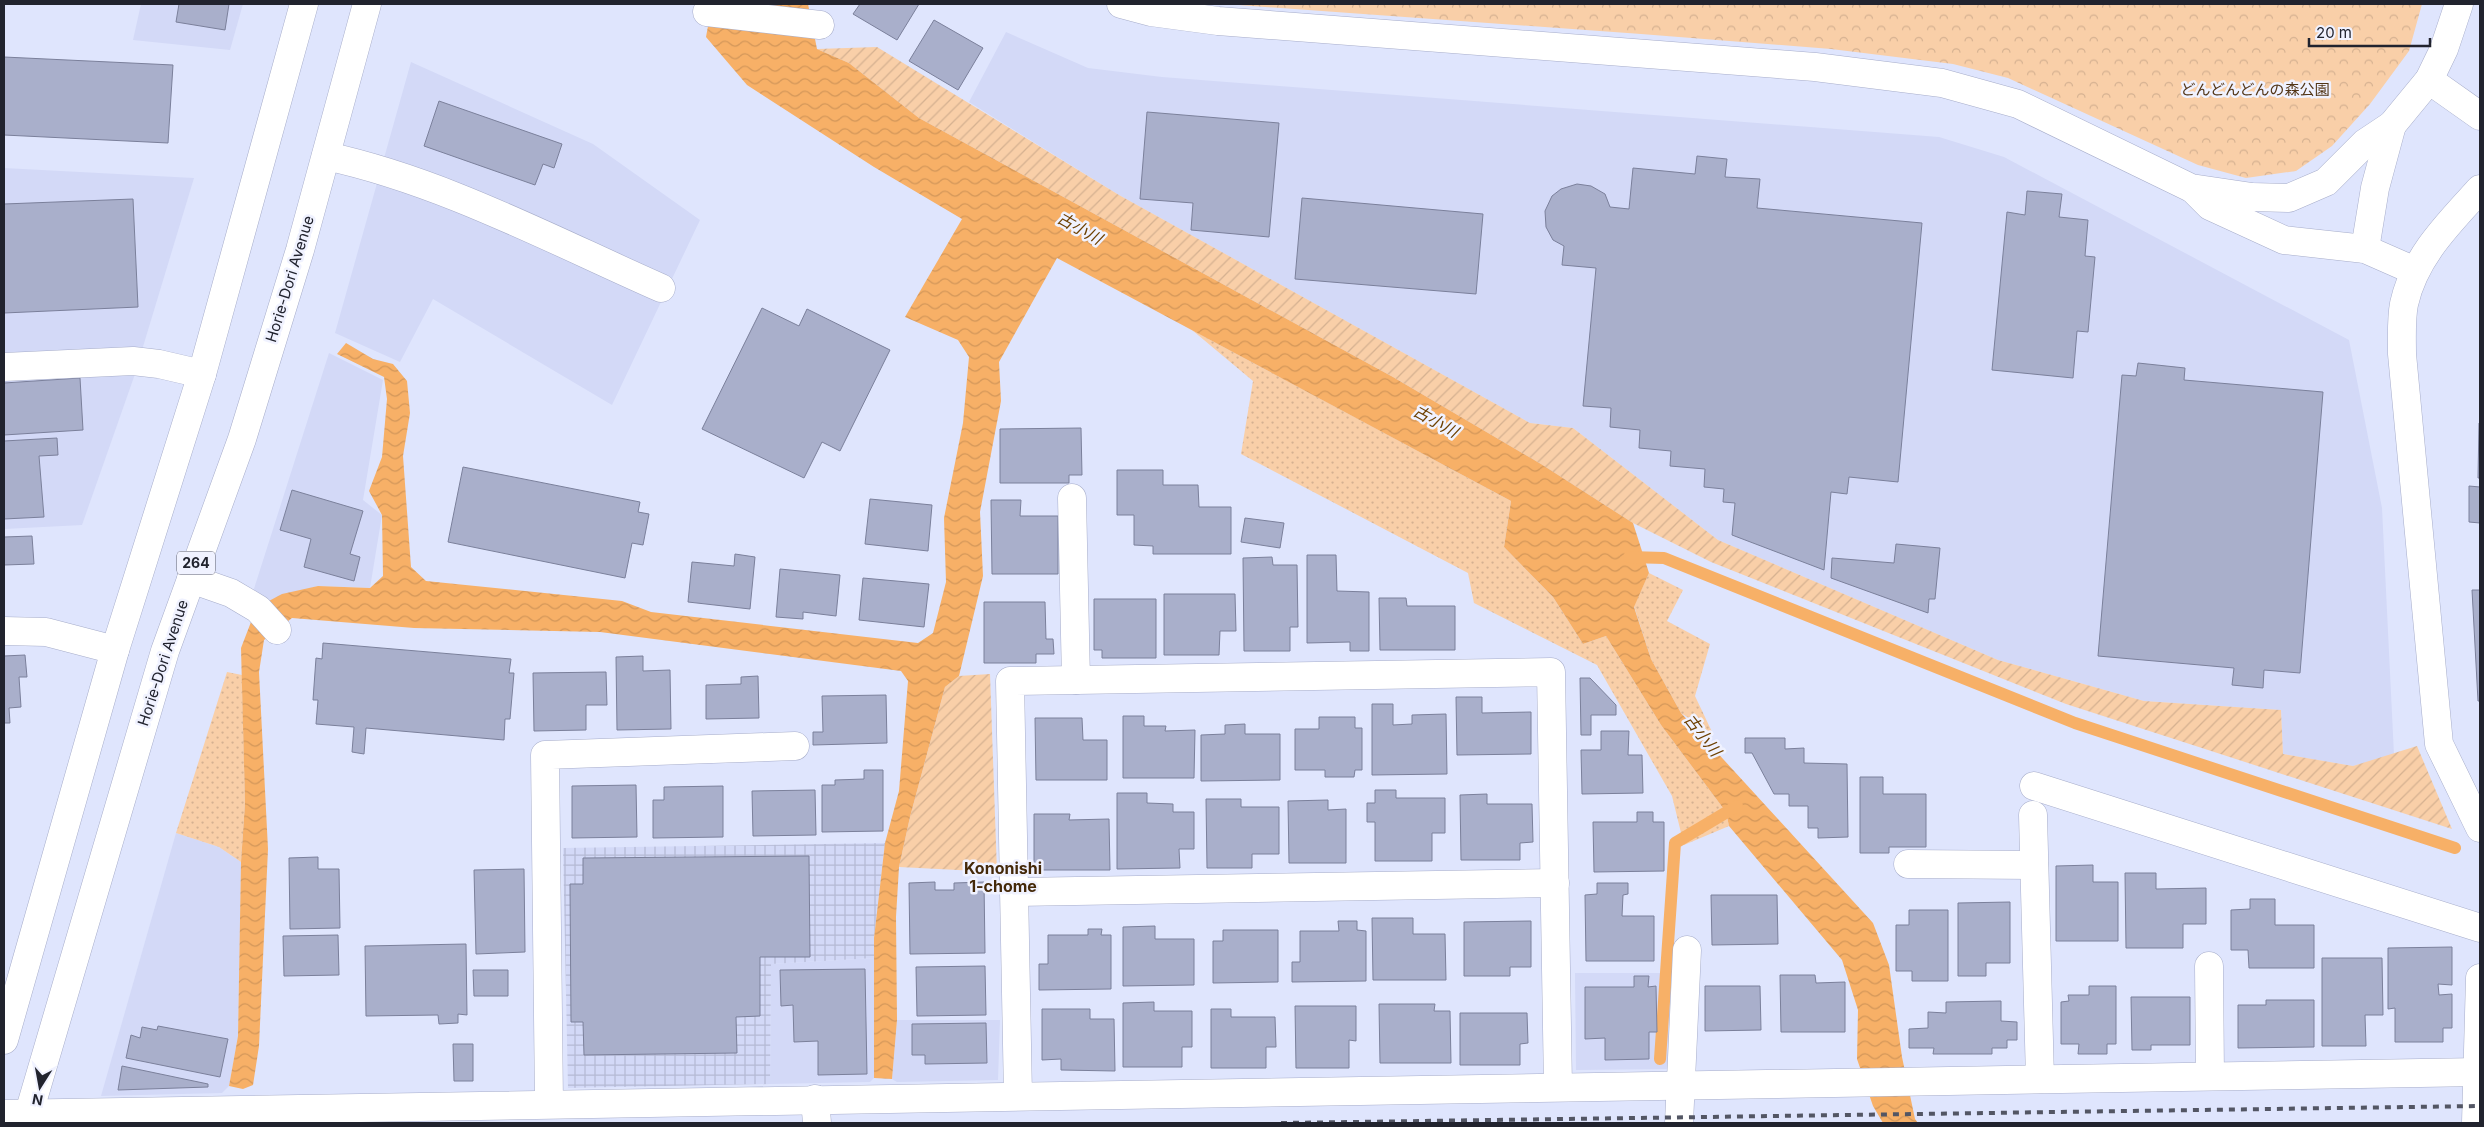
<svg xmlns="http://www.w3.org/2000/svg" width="2484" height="1127" font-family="Inter,'Noto Sans JP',sans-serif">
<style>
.built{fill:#d3d9f7}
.industrial{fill:url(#industrial-grid)}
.grass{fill:url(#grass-dots)}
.forest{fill:url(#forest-crowns)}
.garden{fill:url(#garden-furrows)}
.water{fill:url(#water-waves)}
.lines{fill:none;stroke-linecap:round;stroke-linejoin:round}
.stream{stroke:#f7b067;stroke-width:12}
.building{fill:#a9afcb;stroke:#7b809b}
.minor-casing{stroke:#a7adca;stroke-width:29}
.highway-casing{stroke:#a7adca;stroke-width:29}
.minor{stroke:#fff;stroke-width:28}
.highway{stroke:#fff;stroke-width:28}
.rail{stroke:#535664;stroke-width:4;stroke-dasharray:6 6;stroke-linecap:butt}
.labels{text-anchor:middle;stroke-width:5;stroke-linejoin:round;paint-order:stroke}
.shield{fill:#f0f2ff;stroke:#5f616d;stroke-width:1}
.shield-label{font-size:14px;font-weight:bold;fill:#21232e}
.park-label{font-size:15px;fill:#523516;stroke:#f0f2ff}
.street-label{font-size:15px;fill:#21232e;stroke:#f0f2ff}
.water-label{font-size:16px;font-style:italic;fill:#6d4002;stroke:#f0f2ff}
.neighbourhood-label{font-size:16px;font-weight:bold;fill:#442909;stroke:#f0f2ff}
</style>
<defs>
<pattern id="industrial-grid" width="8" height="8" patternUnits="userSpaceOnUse" patternTransform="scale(1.25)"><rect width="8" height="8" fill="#d3d9f7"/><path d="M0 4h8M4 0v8" fill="none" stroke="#b5bad4"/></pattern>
<pattern id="grass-dots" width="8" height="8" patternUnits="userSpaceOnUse" patternTransform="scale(1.25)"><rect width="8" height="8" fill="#f9cfa8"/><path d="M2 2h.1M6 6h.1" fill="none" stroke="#d5b191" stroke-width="1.8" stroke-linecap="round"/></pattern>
<pattern id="forest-crowns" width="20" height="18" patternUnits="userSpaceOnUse" patternTransform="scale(1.25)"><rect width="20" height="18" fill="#f9cfa8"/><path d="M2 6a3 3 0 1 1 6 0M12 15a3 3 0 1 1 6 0" fill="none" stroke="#d5b191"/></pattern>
<pattern id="garden-furrows" width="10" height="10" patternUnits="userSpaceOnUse" patternTransform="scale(1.25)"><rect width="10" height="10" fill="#f9cfa8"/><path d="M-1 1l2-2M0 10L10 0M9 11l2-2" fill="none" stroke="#d5b191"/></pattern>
<pattern id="water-waves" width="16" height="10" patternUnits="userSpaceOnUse" patternTransform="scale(1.25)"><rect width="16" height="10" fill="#f7b067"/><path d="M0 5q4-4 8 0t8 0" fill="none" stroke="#d3975a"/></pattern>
</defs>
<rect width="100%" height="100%" fill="#dfe5fd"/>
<!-- built -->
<g class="built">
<polygon points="141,4 243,4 230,50 133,40"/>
<polygon points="1006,32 1088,68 1162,77 1939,137 2004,157 2349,340 2382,508 2394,755 2353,766 2283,754 2281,710 2144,701 1998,660 1718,540 1573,428 1530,423 1119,195 969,102"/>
<polygon points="411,62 593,144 700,220 612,405 433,299 400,362 335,333"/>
<polygon points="4,168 194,178 142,350 4,357"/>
<polygon points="329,353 383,380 363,500 382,515 370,588 318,586 267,602 253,592"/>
<polygon points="135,374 82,525 4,529 4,379"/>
<polygon points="176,833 219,847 241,862 238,1037 229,1086 222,1093 101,1096"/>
<polygon points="875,958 874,1078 870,1082 770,1084 771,964"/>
<polygon points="1575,973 1678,973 1669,1069 1576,1070"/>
<polygon points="897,1020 1000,1020 998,1080 897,1082 892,1079"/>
</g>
<!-- industrial -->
<polygon class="industrial" points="885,843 874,938 875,958 771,964 770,1084 568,1088 563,848"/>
<!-- grass -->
<g class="grass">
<polygon points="1192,330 1511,501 1504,547 1553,597 1583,644 1606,636 1661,725 1726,812 1729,826 1684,845 1672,796 1597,665 1474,603 1468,573 1241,454 1253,381"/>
<polygon points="1649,573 1683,590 1667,621 1710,644 1695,696 1713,734 1681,713 1651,659 1634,606"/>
<polygon points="227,672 242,675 245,803 241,862 219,847 176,833"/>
</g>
<!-- forest -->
<polygon class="forest" points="1225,4 2422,4 2409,51 2370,104 2332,146 2296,171 2246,178 2198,165 2008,78 1953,64 1831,49 1641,34"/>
<!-- garden -->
<g class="garden">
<polygon points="877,47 1119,195 1530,423 1573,428 1718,540 1998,660 2144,701 2281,710 2283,754 2353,766 2417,746 2452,829 2066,704 1711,562 1633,523 1541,464 1393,377 919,118 849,63 817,49"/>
<polygon points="990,674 997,872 899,867 910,817 945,687 959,676"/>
</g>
<!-- water -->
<polygon class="water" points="712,4 808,4 817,49 849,63 919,118 1393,377 1541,464 1633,523 1649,573 1634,607 1651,659 1681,713 1873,923 1889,965 1902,1057 1915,1119 1918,1123 1883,1123 1873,1106 1857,1059 1858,1010 1842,960 1729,826 1726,812 1661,725 1606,636 1583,644 1553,597 1504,547 1511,501 1057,258 999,362 1001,401 980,512 983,576 959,676 945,687 910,817 899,867 896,917 897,1020 892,1079 874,1078 874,938 885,843 899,791 908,681 901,671 600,632 414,628 292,618 264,640 259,672 268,849 259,1046 253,1085 243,1089 229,1086 238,1036 241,862 245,803 241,648 251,622 267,602 282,594 318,586 370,588 383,576 382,515 369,491 382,457 387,399 384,377 337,354 346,343 373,359 393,364 407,381 410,413 403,456 411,567 426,581 622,601 651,612 918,643 933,633 946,582 944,518 963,423 969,357 958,340 905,317 962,219 874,167 747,85 706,37"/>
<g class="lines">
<!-- stream -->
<g class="stream">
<polyline points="1629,557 1664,558 2075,723 2455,848"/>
<polyline points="1660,1059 1675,843 1737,806"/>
</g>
</g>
<!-- building -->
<g class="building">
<polygon points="179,4 229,4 225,30 176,22"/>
<polygon points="860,4 919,4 897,40 853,14"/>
<polygon points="934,20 983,48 958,90 909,61"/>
<polygon points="4,57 173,65 168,143 4,135"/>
<polygon points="439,101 562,144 554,168 543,164 535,185 424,146"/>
<polygon points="1147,112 1279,123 1269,237 1191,230 1193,203 1140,199"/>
<polygon points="1697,156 1727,159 1725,177 1760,179 1757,208 1922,223 1898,482 1849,477 1847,494 1831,492 1824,570 1732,535 1735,503 1723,502 1724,489 1704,487 1705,469 1670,466 1671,451 1639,448 1640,430 1610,427 1611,408 1583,406 1596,268 1562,265 1564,246 1553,240 1546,227 1545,211 1552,196 1561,189 1577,184 1591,186 1605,194 1610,207 1629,209 1633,168 1695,174"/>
<polygon points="2027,191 2062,194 2059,217 2088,220 2085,256 2095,257 2088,332 2077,331 2073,378 1992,370 2007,212 2025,215"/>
<polygon points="1302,198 1483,214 1476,294 1295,279"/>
<polygon points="133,199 138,307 4,313 4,204"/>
<polygon points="762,308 799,326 807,309 890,350 840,451 822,442 804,478 702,429"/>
<polygon points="2138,363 2185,368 2184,380 2323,392 2300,673 2264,670 2263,688 2232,685 2234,668 2098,656 2122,375 2136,376"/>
<polygon points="80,378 83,430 4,435 4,383"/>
<polygon points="2479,423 2480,423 2480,478 2478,478"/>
<polygon points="1081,428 1082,475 1069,475 1069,483 1000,483 1000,429"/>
<polygon points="57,438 58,455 39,456 44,517 4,519 4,441"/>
<polygon points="463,467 640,502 638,512 649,514 643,545 632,543 625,578 448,542"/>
<polygon points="1117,470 1163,470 1163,485 1198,485 1199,507 1231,507 1231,554 1153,554 1153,546 1134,545 1134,515 1117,515"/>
<polygon points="2469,486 2480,487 2480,523 2469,522"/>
<polygon points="292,490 363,511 350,554 360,557 354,581 304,567 311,539 280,530"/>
<polygon points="870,499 932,505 928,551 865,544"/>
<polygon points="991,500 1021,500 1020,516 1058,516 1058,574 992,574"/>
<polygon points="1245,518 1284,523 1280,548 1241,542"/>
<polygon points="32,536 34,564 4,565 4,537"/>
<polygon points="1896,544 1940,548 1935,599 1929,599 1928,613 1831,578 1832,558 1894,563"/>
<polygon points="735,554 755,557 750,609 688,602 692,562 734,566"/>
<polygon points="1307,555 1336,555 1337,591 1369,592 1369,651 1350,651 1350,642 1307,643"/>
<polygon points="1272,557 1273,565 1297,565 1298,627 1290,627 1290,651 1244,651 1243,558"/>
<polygon points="780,569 840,575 836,616 803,612 803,619 776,617"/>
<polygon points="863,578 929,584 924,627 859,620"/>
<polygon points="2472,590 2480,590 2480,701 2478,701"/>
<polygon points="1164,594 1235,594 1236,631 1220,631 1219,655 1164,655"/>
<polygon points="1379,598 1406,598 1407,606 1455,606 1455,650 1380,650"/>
<polygon points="1094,599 1156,599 1156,658 1102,658 1102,650 1094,650"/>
<polygon points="984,602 1045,602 1046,639 1053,639 1054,654 1036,654 1036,663 984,663"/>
<polygon points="323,643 511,659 509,673 514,673 510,719 505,719 504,740 366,728 364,754 352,752 354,727 316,724 318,700 313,700 316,658 322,659"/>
<polygon points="25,655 27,677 19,677 21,707 9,708 10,723 4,723 4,656"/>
<polygon points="643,656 643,671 670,670 671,729 617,730 616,657"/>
<polygon points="606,672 607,705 586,705 586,730 534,731 533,673"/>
<polygon points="758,676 759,718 706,719 706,685 741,684 741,677"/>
<polygon points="1580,678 1590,678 1616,705 1616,715 1591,715 1591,735 1581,735"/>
<polygon points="886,695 887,743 813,745 813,732 823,732 822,696"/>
<polygon points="1456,697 1482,697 1482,713 1531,712 1531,754 1457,755"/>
<polygon points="1372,704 1393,704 1393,725 1412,724 1412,715 1446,714 1447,774 1372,775"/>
<polygon points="1123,716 1144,716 1144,726 1166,726 1165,731 1195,730 1194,778 1123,778"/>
<polygon points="1319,717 1355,717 1355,728 1362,728 1362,770 1355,770 1354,777 1325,777 1325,770 1295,770 1295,729 1319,729"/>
<polygon points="1035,718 1082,718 1083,740 1107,740 1107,780 1036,780"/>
<polygon points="1245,724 1245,734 1280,734 1280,780 1201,781 1201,735 1225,734 1225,725"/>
<polygon points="1601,731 1629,731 1628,755 1642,755 1643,793 1582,794 1581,750 1601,750"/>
<polygon points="1745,738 1785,738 1785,749 1804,748 1804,763 1847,764 1848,837 1818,838 1818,828 1808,828 1808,806 1789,806 1789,794 1774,794 1752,753 1745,753"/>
<polygon points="864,770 883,770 883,831 822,832 822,785 835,785 835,780 864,779"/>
<polygon points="1860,777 1883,777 1883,794 1926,794 1926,847 1889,847 1889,853 1860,853"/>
<polygon points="636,785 637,837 572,838 572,786"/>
<polygon points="723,786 723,837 653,838 653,800 664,800 664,787"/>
<polygon points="815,790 816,835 753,836 752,791"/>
<polygon points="1375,790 1396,790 1396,798 1445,798 1445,833 1432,833 1432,861 1375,861 1375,822 1367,822 1367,803 1375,803"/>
<polygon points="1117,793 1147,793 1147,803 1173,804 1173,812 1194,812 1194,849 1179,849 1180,868 1117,869"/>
<polygon points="1487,794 1487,804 1532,804 1533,842 1520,843 1520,860 1461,860 1460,795"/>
<polygon points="1206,799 1241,799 1241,807 1279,807 1279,854 1252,854 1252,868 1207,868"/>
<polygon points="1328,800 1328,810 1346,809 1346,863 1289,863 1288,801"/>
<polygon points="1637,812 1653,812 1653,822 1664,822 1664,871 1594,872 1593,822 1637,822"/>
<polygon points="1034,814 1070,814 1069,820 1109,819 1110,870 1034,870"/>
<polygon points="809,856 810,957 760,957 760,1016 736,1017 737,1053 584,1055 583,1022 571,1022 570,884 583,884 583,858"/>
<polygon points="318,857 318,869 339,869 340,928 290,929 289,858"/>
<polygon points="2093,865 2093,882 2118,882 2118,941 2056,941 2056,866"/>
<polygon points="524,869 525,952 476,954 474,870"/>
<polygon points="2125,873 2156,873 2156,889 2206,888 2206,924 2183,924 2183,948 2126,948"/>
<polygon points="935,882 935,890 954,890 954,883 984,882 985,953 910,954 909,883"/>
<polygon points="1597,883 1628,883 1628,894 1623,895 1622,916 1654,916 1654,961 1586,961 1585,895 1597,894"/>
<polygon points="1711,895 1777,895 1778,944 1712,945"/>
<polygon points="2250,899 2275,899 2275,925 2314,925 2314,968 2249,968 2248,950 2231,950 2231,910 2250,909"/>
<polygon points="2010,902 2010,963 1986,963 1986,976 1958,976 1958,903"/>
<polygon points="1909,910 1948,910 1948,981 1912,981 1912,971 1896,971 1896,925 1909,925"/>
<polygon points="1372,918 1413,918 1413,934 1445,934 1446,980 1373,980"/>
<polygon points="1338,921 1357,921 1357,930 1366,931 1366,981 1292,982 1292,962 1300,962 1300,931 1339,931"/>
<polygon points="1531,921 1531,967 1510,967 1510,976 1464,976 1464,922"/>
<polygon points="1155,926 1155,939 1194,939 1194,985 1123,986 1123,927"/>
<polygon points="1088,929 1102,929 1101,935 1111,935 1111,989 1039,990 1039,964 1048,964 1048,935 1088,935"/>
<polygon points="1223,930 1278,930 1278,982 1213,983 1213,941 1223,941"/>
<polygon points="338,935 339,975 284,976 283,936"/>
<polygon points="466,944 467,1015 458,1014 458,1023 439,1024 438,1015 366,1016 365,946"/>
<polygon points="2452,947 2452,985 2438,984 2439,995 2452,994 2452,1028 2443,1028 2443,1042 2395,1042 2395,1008 2388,1009 2388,948"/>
<polygon points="2322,958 2382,958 2383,1015 2365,1015 2366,1046 2322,1046"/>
<polygon points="985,966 986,1015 917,1016 916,967"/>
<polygon points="865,969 867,1074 818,1075 818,1041 794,1042 793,1005 781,1006 780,970"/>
<polygon points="473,970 508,970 508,996 474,996"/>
<polygon points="1780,975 1815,975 1816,983 1845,982 1845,1032 1781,1032"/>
<polygon points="1634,976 1649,976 1648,987 1656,986 1657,1032 1649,1032 1649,1059 1605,1060 1605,1038 1585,1039 1585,987 1634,987"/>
<polygon points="1705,986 1760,986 1761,1030 1705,1031"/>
<polygon points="2089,986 2116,986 2116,1044 2107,1044 2107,1054 2078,1054 2079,1044 2061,1044 2061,1002 2069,1001 2068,995 2089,995"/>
<polygon points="2131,997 2190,997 2190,1045 2151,1045 2151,1050 2132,1050"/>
<polygon points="2266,1000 2314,1000 2314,1047 2238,1048 2238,1005 2266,1005"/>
<polygon points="2001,1001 2001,1021 2017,1022 2017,1040 2007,1040 2007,1048 1992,1048 1992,1054 1933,1054 1934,1048 1909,1048 1909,1029 1928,1028 1928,1012 1946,1013 1946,1002"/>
<polygon points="1154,1002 1154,1011 1192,1011 1192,1047 1182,1047 1182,1067 1123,1067 1123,1003"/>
<polygon points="1379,1004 1435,1004 1434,1011 1450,1011 1451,1063 1380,1063"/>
<polygon points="1295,1006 1356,1006 1356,1041 1349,1040 1349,1068 1296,1068"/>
<polygon points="1042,1009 1090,1009 1090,1019 1114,1019 1115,1071 1061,1070 1061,1059 1042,1060"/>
<polygon points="1211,1009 1231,1009 1231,1017 1275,1017 1276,1047 1266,1047 1266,1068 1211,1068"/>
<polygon points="1460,1013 1527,1013 1528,1043 1520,1044 1520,1065 1460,1065"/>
<polygon points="986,1023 987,1063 925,1064 925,1055 912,1055 912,1024"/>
<polygon points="158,1026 228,1039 220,1077 126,1058 131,1035 140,1038 142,1027 157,1030"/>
<polygon points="453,1044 473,1044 473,1081 454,1081"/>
<polygon points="122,1066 208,1084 208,1087 118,1090"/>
</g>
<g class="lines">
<!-- minor casing -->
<g class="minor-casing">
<g id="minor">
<polyline points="1121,4 1151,12 1218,21 1815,67 1942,83 2018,104 2191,188 2252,197 2289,198 2326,182 2365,143 2392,125 2429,80 2444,49 2459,4"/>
<polyline points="707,12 820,25"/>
<polyline points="2429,80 2480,116"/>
<path d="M 326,156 C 442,181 552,240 661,288"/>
<path d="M 2480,189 C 2449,223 2414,257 2404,304 C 2401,319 2402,338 2402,354 L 2439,744 L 2480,828"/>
<polyline points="2194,190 2210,206 2284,240 2365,249 2415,271"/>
<polyline points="2365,249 2375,188 2392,125"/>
<polyline points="4,367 133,361 159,364 202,374"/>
<polyline points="1072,498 1076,680"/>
<polyline points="191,579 231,593 258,609 277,630"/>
<polyline points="4,631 46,632 115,650"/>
<polyline points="2034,786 2480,928"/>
<polyline points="2033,815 2040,1079"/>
<polyline points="1908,864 2034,865"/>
<polyline points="1014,892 1555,883"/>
<polyline points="2209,966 2210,1076"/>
<polyline points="1018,1096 1010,681 1076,680 1551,672 1558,1087"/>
<polyline points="815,1099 817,1123"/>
<polyline points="549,1103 545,755 795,746"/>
<polyline points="4,1114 2480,1072"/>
<polyline points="1679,1123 1687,950"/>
<polyline points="2476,1123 2480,978"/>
</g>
</g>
<!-- highway casing -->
<g class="highway-casing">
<g id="highway">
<polyline points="4,1040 115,650 202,374 304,4"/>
<polyline points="26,1123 165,651 242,439 300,250 367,4"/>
</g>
</g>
<!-- minor -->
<use href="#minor" class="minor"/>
<!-- highway -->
<use href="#highway" class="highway"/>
<!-- rail -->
<polyline class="rail" points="1281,1123 2480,1106"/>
</g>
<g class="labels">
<!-- shield labels -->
<rect class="shield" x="177" y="551.5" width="38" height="23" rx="4"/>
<g class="shield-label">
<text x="196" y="568">264</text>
</g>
<!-- park labels -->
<g class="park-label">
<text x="2255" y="95">どんどんどんの森公園</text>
</g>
<!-- street labels -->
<g class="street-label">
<text transform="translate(290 279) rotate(-73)" y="5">Horie-Dori Avenue</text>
<text transform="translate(163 663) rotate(-72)" y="5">Horie-Dori Avenue</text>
</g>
<!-- water labels -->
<g class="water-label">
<text transform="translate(1080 228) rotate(29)" y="6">古小川</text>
<text transform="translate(1436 421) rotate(29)" y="6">古小川</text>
<text transform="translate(1703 735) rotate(52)" y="6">古小川</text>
</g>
<!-- neighbourhood labels -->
<g class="neighbourhood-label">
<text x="1003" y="874">Kononishi<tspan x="1003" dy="18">1-chome</tspan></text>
</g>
</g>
<!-- border -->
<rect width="2484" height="1127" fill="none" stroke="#21232e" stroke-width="10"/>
<!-- north arrow -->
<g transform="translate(40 1087) rotate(191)" stroke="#f0f2ff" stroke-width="4" paint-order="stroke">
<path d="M0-4L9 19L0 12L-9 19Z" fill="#21232e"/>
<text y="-8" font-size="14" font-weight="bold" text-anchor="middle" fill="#21232e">N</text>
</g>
<!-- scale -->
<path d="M2309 38v8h121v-8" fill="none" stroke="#21232e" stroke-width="2.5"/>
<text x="2316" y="38" font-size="15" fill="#21232e" stroke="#f0f2ff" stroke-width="4" paint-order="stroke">20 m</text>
</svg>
